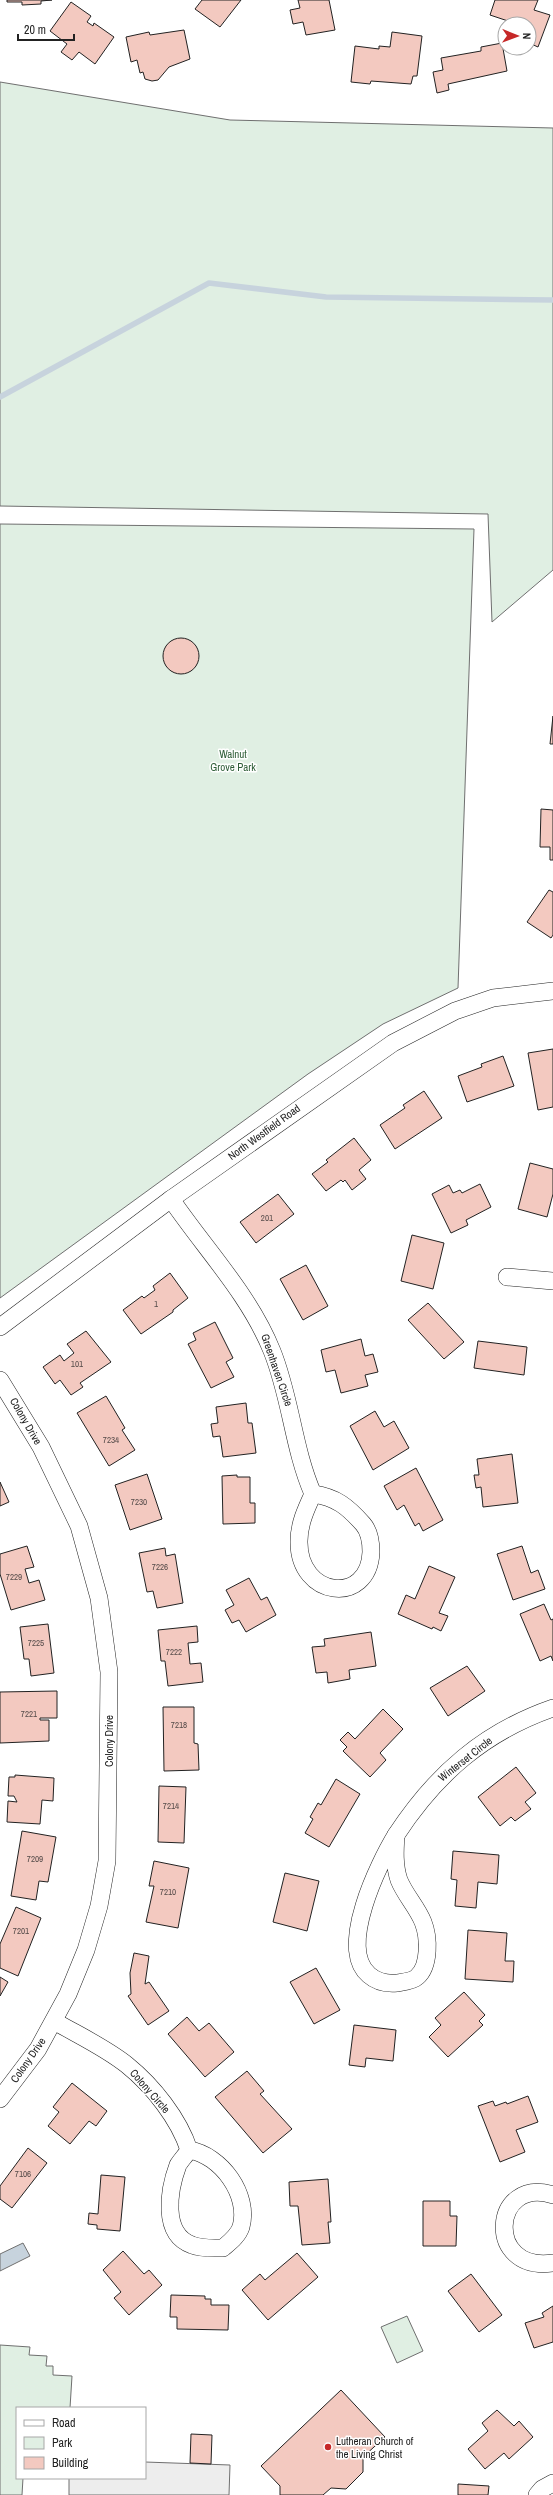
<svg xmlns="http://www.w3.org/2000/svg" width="553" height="2495" font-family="'Archivo Narrow',sans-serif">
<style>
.green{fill:#e0efe3;stroke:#6f6f6f}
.parking{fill:#ededed;stroke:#6f6f6f}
.water{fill:#c7d3dd;stroke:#6f6f6f}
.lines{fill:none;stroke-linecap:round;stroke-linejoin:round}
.stream{stroke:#c7d3dd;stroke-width:5.5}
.building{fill:#f3c9c0;stroke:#222}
.street-casing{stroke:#222;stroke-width:18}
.street{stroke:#fff;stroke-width:17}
.poi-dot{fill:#c62828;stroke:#fff;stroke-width:1.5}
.labels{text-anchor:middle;stroke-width:3;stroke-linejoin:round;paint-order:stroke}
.number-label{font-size:9px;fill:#564c4a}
.park-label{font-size:11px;fill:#2f5e38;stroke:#fff}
.street-label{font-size:11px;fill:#222;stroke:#fff}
.poi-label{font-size:11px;fill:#222;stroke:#fff;text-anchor:start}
</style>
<rect width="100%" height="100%" fill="#fff"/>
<!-- green -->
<g class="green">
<polygon points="0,82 230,120 553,128 553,570 492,622 488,514 0,506"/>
<polygon points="0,524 474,529 458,988 383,1024 308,1074 0,1298"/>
<polygon points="407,2316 423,2351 397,2363 381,2327"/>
<polygon points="0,2345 30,2347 29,2355 47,2356 46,2366 53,2366 53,2375 72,2376 70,2408 17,2408 17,2478 23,2478 22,2495 0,2495"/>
</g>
<!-- parking -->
<polygon class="parking" points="145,2462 230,2465 229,2495 69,2495 69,2478 145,2478"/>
<!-- water -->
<polygon class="water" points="23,2243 30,2256 0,2271 0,2254"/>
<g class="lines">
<!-- stream -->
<polyline class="stream" points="0,397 209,283 326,297 553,300"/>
</g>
<!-- building -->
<g class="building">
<polygon points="7,0 52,0 41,1 41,4 22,5 22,2 7,2"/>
<polygon points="202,0 241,0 220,27 195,9"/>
<polygon points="298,0 329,0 335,30 306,35 303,22 293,24 290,10 300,8"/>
<polygon points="495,0 538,0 534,10 550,15 538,47 529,43 529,24 517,24 490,15"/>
<polygon points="71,2 91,16 87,22 93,26 94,23 114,37 95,64 79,52 72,60 61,52 67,44 50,31"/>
<polygon points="184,30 190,59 169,67 158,80 152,81 145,79 143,72 140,73 137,60 131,62 126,37 149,32 150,35"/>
<polygon points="392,32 422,36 417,76 413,76 411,84 371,81 370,84 351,82 355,46 379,49 379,46 390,47"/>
<polygon points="502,43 507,71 448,84 449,90 437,93 433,72 443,70 441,58 481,51 481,47"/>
<circle cx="181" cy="656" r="18"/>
<polygon points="553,716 553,744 550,744"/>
<polygon points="541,809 553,810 553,860 550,860 550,847 540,847"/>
<polygon points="549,890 553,892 553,935 551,938 527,922"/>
<polygon points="553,1049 553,1107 538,1110 528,1053"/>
<polygon points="503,1056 514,1086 467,1102 458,1076 482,1067 481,1064"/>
<polygon points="424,1091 442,1118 395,1149 380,1125 405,1108 403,1105"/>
<polygon points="354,1138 371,1160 359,1170 366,1179 352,1190 345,1180 343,1182 341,1180 326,1191 312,1174 328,1162 326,1160"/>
<polygon points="530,1163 553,1169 553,1194 547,1217 518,1209"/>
<polygon points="480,1184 491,1207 466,1220 468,1225 451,1233 432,1194 449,1185 453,1193 460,1190 462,1193"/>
<polygon points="278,1194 294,1214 256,1243 240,1222"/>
<polygon points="412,1235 444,1243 433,1289 401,1281"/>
<polygon points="306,1265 328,1306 303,1320 280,1279"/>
<polygon points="170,1273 188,1298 173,1310 173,1312 141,1334 123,1310 142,1296 144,1298 155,1290 153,1286"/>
<polygon points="428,1303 464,1342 444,1359 408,1320"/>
<polygon points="215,1322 233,1358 226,1362 234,1377 211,1388 188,1344 196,1340 193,1333"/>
<polygon points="86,1331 111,1362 80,1383 83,1387 71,1395 60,1380 55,1384 43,1367 60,1355 64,1361 74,1353 67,1344"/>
<polygon points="361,1339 365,1356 373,1354 378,1372 365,1375 368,1386 341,1393 335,1370 326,1372 321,1350"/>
<polygon points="478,1341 527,1347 524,1375 474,1368"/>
<polygon points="106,1396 125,1428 122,1430 135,1450 109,1466 77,1413"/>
<polygon points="246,1403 248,1423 252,1423 256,1453 223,1457 220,1436 213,1437 211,1424 218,1423 216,1407"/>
<polygon points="375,1411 384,1427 394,1421 409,1448 373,1470 350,1426"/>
<polygon points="512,1454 518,1503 483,1507 481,1487 476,1488 474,1475 479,1475 477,1459"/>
<polygon points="416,1468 443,1520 423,1531 419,1523 415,1526 404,1505 397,1510 384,1486"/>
<polygon points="147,1474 162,1519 130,1530 115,1485"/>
<polygon points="237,1475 237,1477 250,1477 250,1503 255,1503 255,1523 223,1524 222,1476"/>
<polygon points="0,1482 9,1502 0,1506"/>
<polygon points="27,1546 34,1567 25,1569 29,1583 39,1580 45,1600 11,1610 0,1574 0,1554"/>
<polygon points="522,1546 531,1573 538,1570 545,1589 513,1600 497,1554"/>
<polygon points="165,1548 166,1556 175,1554 183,1603 157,1608 153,1591 147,1592 139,1553"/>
<polygon points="429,1566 455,1577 439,1613 448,1616 441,1631 433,1627 432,1629 398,1614 406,1595 415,1599"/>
<polygon points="249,1578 261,1600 267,1597 276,1615 246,1632 239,1620 232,1623 225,1610 234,1605 226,1590"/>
<polygon points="544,1604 551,1620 553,1619 553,1661 551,1656 540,1661 520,1614"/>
<polygon points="48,1624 54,1673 31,1676 29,1659 24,1659 20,1627"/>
<polygon points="197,1626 198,1642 188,1643 190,1664 201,1663 203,1682 168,1686 165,1661 161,1661 158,1630"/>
<polygon points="371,1632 376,1666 349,1670 350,1679 328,1683 327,1672 316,1673 312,1647 325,1646 324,1639"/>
<polygon points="467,1666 485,1691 448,1716 430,1688"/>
<polygon points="57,1691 57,1718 40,1718 40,1720 49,1720 49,1741 0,1743 0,1692"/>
<polygon points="163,1707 194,1707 194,1743 198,1744 199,1770 164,1771"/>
<polygon points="383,1709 403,1729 380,1753 386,1760 370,1777 343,1751 347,1747 340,1740 348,1732 355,1739"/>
<polygon points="516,1767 536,1793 525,1802 531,1809 515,1821 511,1817 500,1826 478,1797"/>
<polygon points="15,1775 54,1778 53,1801 42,1800 40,1824 7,1822 8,1801 17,1802 14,1796 8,1796 9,1777 15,1777"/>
<polygon points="336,1779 360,1794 329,1847 305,1833 313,1819 310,1817 318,1803 321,1805"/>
<polygon points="159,1786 186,1787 184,1843 158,1842"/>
<polygon points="22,1831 56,1837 48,1882 39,1881 36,1900 11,1896"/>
<polygon points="453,1851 499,1855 497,1884 478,1882 476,1908 455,1906 457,1880 451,1879"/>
<polygon points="154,1861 189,1868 178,1928 146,1922 154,1886 149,1886"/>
<polygon points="285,1873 319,1881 307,1931 273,1922"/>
<polygon points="16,1907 41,1918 18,1976 0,1968 0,1944"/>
<polygon points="468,1930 507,1933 505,1961 514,1961 513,1982 465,1979"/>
<polygon points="134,1953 149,1956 145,1984 149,1982 169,2011 148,2025 128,1996 131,1994 130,1973"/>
<polygon points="316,1968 340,2010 314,2024 290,1982"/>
<polygon points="0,1977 8,1982 0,1996"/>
<polygon points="464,1992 485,2015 479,2021 483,2025 448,2057 429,2037 441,2025 435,2018"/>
<polygon points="187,2017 199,2031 209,2023 234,2052 205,2077 168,2034"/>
<polygon points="354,2025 396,2030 393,2061 366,2058 365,2067 349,2065"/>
<polygon points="247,2071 264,2091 260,2094 292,2129 263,2153 215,2097"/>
<polygon points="72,2083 107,2111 96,2126 89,2121 70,2144 48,2126 59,2112 53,2107"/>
<polygon points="528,2096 538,2122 516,2130 525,2152 500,2162 478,2106 493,2101 495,2106 506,2102 507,2104"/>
<polygon points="28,2148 47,2163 12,2208 0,2199 0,2186"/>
<polygon points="101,2175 125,2177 120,2231 97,2229 97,2225 88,2224 89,2213 98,2214"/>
<polygon points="328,2179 331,2222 328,2222 330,2243 302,2245 298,2206 290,2206 289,2182"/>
<polygon points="423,2201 450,2201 450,2216 457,2216 456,2246 423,2246"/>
<polygon points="123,2251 144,2274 149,2270 162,2285 129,2315 114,2298 121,2292 103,2270"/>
<polygon points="297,2253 318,2277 268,2320 242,2290 260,2274 265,2280"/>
<polygon points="471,2274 502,2315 479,2332 448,2291"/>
<polygon points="171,2295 205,2296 205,2299 211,2299 211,2305 229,2305 228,2330 177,2329 177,2317 170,2317"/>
<polygon points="553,2306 553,2342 534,2348 525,2323 544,2317 542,2313"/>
<polygon points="341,2390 385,2437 363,2457 363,2472 346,2489 331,2488 323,2495 280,2495 280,2486 261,2466"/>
<polygon points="497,2410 514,2426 519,2421 533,2437 509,2459 504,2453 485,2469 468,2449 488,2431 482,2423"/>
<polygon points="191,2434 212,2435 211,2464 190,2463"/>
<polygon points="458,2484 489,2486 488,2495 458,2495"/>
</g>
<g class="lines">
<!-- street casing -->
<g class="street-casing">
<g id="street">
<path d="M 171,1199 C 205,1249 249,1294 272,1351 C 291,1398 293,1448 313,1494"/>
<polyline points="507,1277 553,1281"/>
<polyline points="0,1327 171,1199 393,1043 455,1011 493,998 553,991"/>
<polyline points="0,1380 41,1447 79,1526 99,1598 109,1672 107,1861 99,1906 86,1950 68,1994 38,2049 0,2099"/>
<path d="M 313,1494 C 336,1497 348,1507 363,1524 C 370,1532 371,1542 371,1552 C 369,1606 298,1598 299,1541 C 299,1524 306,1509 313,1494 Z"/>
<path d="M 396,1835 C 395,1850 394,1865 399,1880 C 405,1895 417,1907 423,1922 C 429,1937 430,1966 417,1977 C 413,1981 403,1982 397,1983 C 386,1984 377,1982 369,1975 C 337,1948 379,1863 396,1835 Z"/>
<path d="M 396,1835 C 436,1774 484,1732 553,1708"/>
<path d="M 54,2021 C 78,2035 106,2048 127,2065 C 153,2086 179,2119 189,2150"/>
<path d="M 189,2150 C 221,2155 250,2195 241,2227 C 238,2236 230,2242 223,2248 C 213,2248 202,2249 192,2245 C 161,2234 169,2189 178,2165 C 181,2160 186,2155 189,2150 Z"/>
<path d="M 553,2195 C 492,2175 484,2273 553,2263"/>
<polyline points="537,2495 542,2489 553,2483"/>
</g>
</g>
<!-- street -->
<use href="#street" class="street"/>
</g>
<!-- markers -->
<circle class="poi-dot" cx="328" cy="2447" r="4"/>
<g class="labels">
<!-- number labels -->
<g class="number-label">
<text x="267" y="1221">201</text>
<text x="156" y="1307">1</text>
<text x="77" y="1367">101</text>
<text x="111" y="1443">7234</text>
<text x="139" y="1505">7230</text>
<text x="160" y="1570">7226</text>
<text x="14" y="1580">7229</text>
<text x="36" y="1646">7225</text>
<text x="174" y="1655">7222</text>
<text x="29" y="1717">7221</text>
<text x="179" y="1728">7218</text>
<text x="171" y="1809">7214</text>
<text x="35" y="1862">7209</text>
<text x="168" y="1895">7210</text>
<text x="21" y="1934">7201</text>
<text x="23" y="2177">7106</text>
</g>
<!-- park labels -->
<g class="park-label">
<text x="233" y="758">Walnut<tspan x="233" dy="13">Grove Park</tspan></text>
</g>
<!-- street labels -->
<g class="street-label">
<text transform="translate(264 1132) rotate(-36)" y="4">North Westfield Road</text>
<text transform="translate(277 1370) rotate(71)" y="4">Greenhaven Circle</text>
<text transform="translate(26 1421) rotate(60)" y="4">Colony Drive</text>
<text transform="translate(109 1741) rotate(-90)" y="4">Colony Drive</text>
<text transform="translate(465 1759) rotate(-38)" y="4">Winterset Circle</text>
<text transform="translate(28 2060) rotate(-55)" y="4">Colony Drive</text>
<text transform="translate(150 2091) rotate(49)" y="4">Colony Circle</text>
</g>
<!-- poi labels -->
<g class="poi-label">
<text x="336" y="2445">Lutheran Church of<tspan x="336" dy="13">the Living Christ</tspan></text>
</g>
</g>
<!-- legend -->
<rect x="16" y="2407" width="130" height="72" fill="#ffffff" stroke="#a7a7a7"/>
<rect x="24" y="2420" width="20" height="6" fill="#ffffff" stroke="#a7a7a7"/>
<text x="52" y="2427" font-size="12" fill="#222222">Road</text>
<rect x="24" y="2437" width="20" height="12" fill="#e0efe3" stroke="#a7a7a7"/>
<text x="52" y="2447" font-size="12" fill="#222222">Park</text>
<rect x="24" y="2457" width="20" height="12" fill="#f3c9c0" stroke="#a7a7a7"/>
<text x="52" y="2467" font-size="12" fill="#222222">Building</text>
<!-- north arrow -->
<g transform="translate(517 36) rotate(91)"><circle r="19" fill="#ffffff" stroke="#a7a7a7"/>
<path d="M0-3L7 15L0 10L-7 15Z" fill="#c62828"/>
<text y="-6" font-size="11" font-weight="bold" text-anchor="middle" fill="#222222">N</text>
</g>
<!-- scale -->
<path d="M18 34v6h56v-6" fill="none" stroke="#222222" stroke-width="2"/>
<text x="24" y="34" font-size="12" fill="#222222" stroke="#ffffff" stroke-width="3" paint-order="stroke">20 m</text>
</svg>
